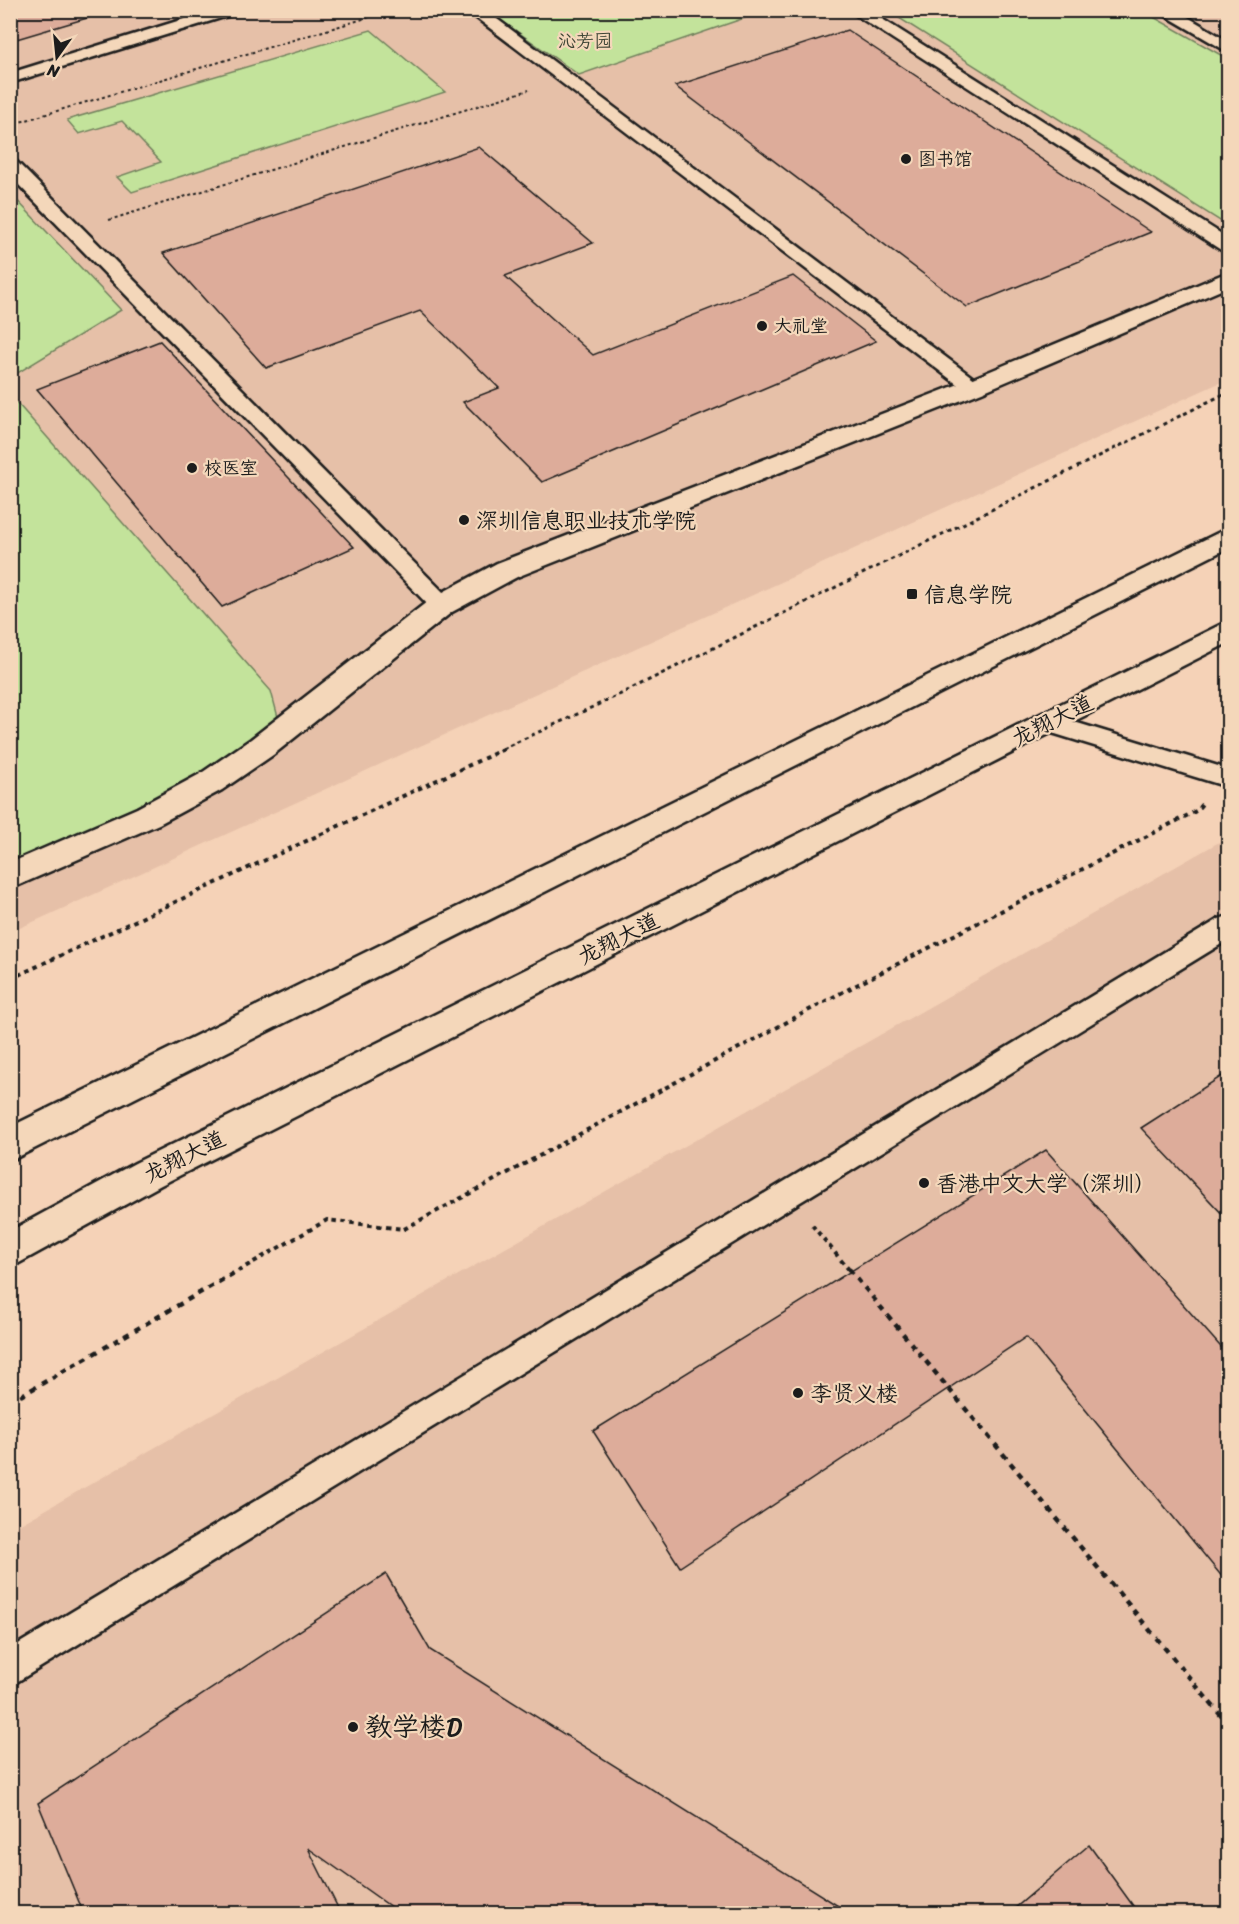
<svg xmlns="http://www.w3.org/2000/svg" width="1239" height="1924" font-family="Sriracha,'LXGW WenKai TC',sans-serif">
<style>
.built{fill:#e6c0a8}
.green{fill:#c3e39b;stroke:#70805c;stroke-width:1.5}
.building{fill:#ddac9a;stroke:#1c1c1c;stroke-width:1.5}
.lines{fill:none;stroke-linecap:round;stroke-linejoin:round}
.service-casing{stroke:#1c1c1c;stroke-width:5}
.minor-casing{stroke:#1c1c1c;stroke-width:5}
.primary-casing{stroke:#1c1c1c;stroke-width:5}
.path-far3{stroke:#1c1c1c;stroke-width:2;stroke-dasharray:3 3;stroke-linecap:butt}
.path-far2{stroke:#1c1c1c;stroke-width:3;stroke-dasharray:4 4;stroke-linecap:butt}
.path-far1{stroke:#1c1c1c;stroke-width:4;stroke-dasharray:4.5 4.5;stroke-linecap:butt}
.path{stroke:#1c1c1c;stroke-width:4.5;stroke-dasharray:6 6;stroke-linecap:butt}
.service{fill:#f4d7ba;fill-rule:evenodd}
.minor{fill:#f4d7ba;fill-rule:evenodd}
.primary{fill:#f4d7ba;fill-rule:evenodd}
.poi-dot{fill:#1c1c1c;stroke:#f4d7ba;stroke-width:2}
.labels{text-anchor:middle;stroke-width:4.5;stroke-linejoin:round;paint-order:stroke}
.far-park-label{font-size:18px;fill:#3d4435;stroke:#f4d7ba}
.far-poi-label{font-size:18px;fill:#1c1c1c;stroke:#f4d7ba;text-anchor:start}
.poi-label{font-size:22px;fill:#1c1c1c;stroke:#f4d7ba;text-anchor:start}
.street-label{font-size:22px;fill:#1c1c1c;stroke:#f4d7ba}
.near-poi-label{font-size:27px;fill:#1c1c1c;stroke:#f4d7ba;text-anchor:start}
</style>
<rect width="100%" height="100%" fill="#f5d2b7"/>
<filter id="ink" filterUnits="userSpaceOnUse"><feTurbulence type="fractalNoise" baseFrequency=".0167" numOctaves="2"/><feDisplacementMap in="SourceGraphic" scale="12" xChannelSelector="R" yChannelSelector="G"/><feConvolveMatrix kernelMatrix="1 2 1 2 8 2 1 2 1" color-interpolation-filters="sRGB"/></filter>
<g filter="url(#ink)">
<!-- built -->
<g class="built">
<polygon points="10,11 1228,11 1228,379 11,932"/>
<polygon points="1228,837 1228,1913 11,1913 10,1530"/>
</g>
<!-- green -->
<g class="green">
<polygon points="488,11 765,11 579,75"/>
<polygon points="888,11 1143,11 1228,59 1228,226"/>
<polygon points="371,30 445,92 132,192 117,177 161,162 122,121 79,134 67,120"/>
<polygon points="11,194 121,310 11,377"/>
<path d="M 10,395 L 271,691 L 279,721 C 203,785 100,825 11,869 Z"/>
</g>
<!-- building -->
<g class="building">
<polygon points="10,10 114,10 10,41"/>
<polygon points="847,30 1151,232 967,307 675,86"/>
<polygon points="479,147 593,243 505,276 593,355 793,276 876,341 542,482 463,402 499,388 420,311 266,368 163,253"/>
<polygon points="160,341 354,547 222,607 37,389"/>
<polygon points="1228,1072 1228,1220 1141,1128"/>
<polygon points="1046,1150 1228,1355 1228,1584 1026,1337 680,1567 593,1431"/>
<polygon points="386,1574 430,1650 851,1914 401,1914 308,1848 341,1914 84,1914 38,1803"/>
<polygon points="1089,1845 1139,1914 1008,1914"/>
</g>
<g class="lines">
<!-- service casing -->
<g class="service-casing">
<g id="service">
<polygon points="213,10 239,10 237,13 10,83 10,73"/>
<polygon points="466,10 485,10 980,383 983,387 980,391 966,391"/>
<polygon points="848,10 868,10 1228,238 1228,251 1221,250"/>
<polygon points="1156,10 1176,10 1228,41 1228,52"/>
<polygon points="10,160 16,161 450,599 453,605 450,611 442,613 434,611 10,176"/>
<polygon points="1048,714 1228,769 1228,787 1039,729 1036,723 1039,717"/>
<polygon points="1228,916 1228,940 10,1686 10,1649 1219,919"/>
</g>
</g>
<!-- minor casing -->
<g class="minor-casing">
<polygon id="minor" points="1228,272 1228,287 982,392 517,577 452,612 273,755 222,790 159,824 10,889 10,863 137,808 200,774 251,739 432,598 497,563 964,382"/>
</g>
<!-- primary casing -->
<g class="primary-casing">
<g id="primary">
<polygon points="1228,528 1228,548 10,1161 10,1127"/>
<polygon points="1228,621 1228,643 161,1185 10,1268 10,1231 135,1163"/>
</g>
</g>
<!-- path-far3 -->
<g class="path-far3">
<polyline points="10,125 393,10"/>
<polyline points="109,220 529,90"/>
</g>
<!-- path-far2 -->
<polyline class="path-far2" points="502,749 623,693 1228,392"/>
<!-- path-far1 -->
<g class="path-far1">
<polyline points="10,979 506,748"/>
<polyline points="812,1225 850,1271"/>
<polyline points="238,1271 327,1220 404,1229 837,995 1196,811 1202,804"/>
</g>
<!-- path -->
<g class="path">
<polyline points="849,1269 1228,1724"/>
<polyline points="10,1402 241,1269"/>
</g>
<!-- service -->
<use href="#service" class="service"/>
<!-- minor -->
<use href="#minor" class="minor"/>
<!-- primary -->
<use href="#primary" class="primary"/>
</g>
</g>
<!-- markers -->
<g class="poi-dot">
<circle cx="906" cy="159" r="6"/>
<circle cx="762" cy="326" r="6"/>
<circle cx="192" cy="468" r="6"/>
<circle cx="464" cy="520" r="6"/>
<rect x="906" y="588" width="12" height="12" rx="3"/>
<circle cx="924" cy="1183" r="6"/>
<circle cx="798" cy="1393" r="6"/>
<circle cx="353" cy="1727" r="6"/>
</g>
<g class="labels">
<!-- far-park labels -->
<g class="far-park-label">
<text x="585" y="47">沁芳园</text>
</g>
<!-- far-poi labels -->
<g class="far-poi-label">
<text x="918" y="165">图书馆</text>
<text x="774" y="332">大礼堂</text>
<text x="204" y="474">校医室</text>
</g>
<!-- poi labels -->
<g class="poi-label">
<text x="476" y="528">深圳信息职业技术学院</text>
<text x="924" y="602">信息学院</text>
<text x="936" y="1191">香港中文大学（深圳）</text>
<text x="810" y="1401">李贤义楼</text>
</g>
<!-- street labels -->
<g class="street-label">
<text transform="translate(1052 720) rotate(-27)" y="8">龙翔大道</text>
<text transform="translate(618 938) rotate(-27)" y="8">龙翔大道</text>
<text transform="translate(184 1156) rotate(-27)" y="8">龙翔大道</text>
</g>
<!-- near-poi labels -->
<g class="near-poi-label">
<text x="365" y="1736">教学楼D</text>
</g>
</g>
<!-- margin -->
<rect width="1239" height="1924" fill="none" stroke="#f4d7ba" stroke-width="36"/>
<rect x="18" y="18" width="1203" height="1888" fill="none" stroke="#1c1c1c" stroke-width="2" filter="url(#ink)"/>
<!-- north arrow -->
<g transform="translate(57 57) rotate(195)" stroke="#f4d7ba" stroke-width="4.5" paint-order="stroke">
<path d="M0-4.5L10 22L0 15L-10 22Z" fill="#1c1c1c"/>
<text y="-9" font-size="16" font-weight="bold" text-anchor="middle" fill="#1c1c1c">N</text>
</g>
</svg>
